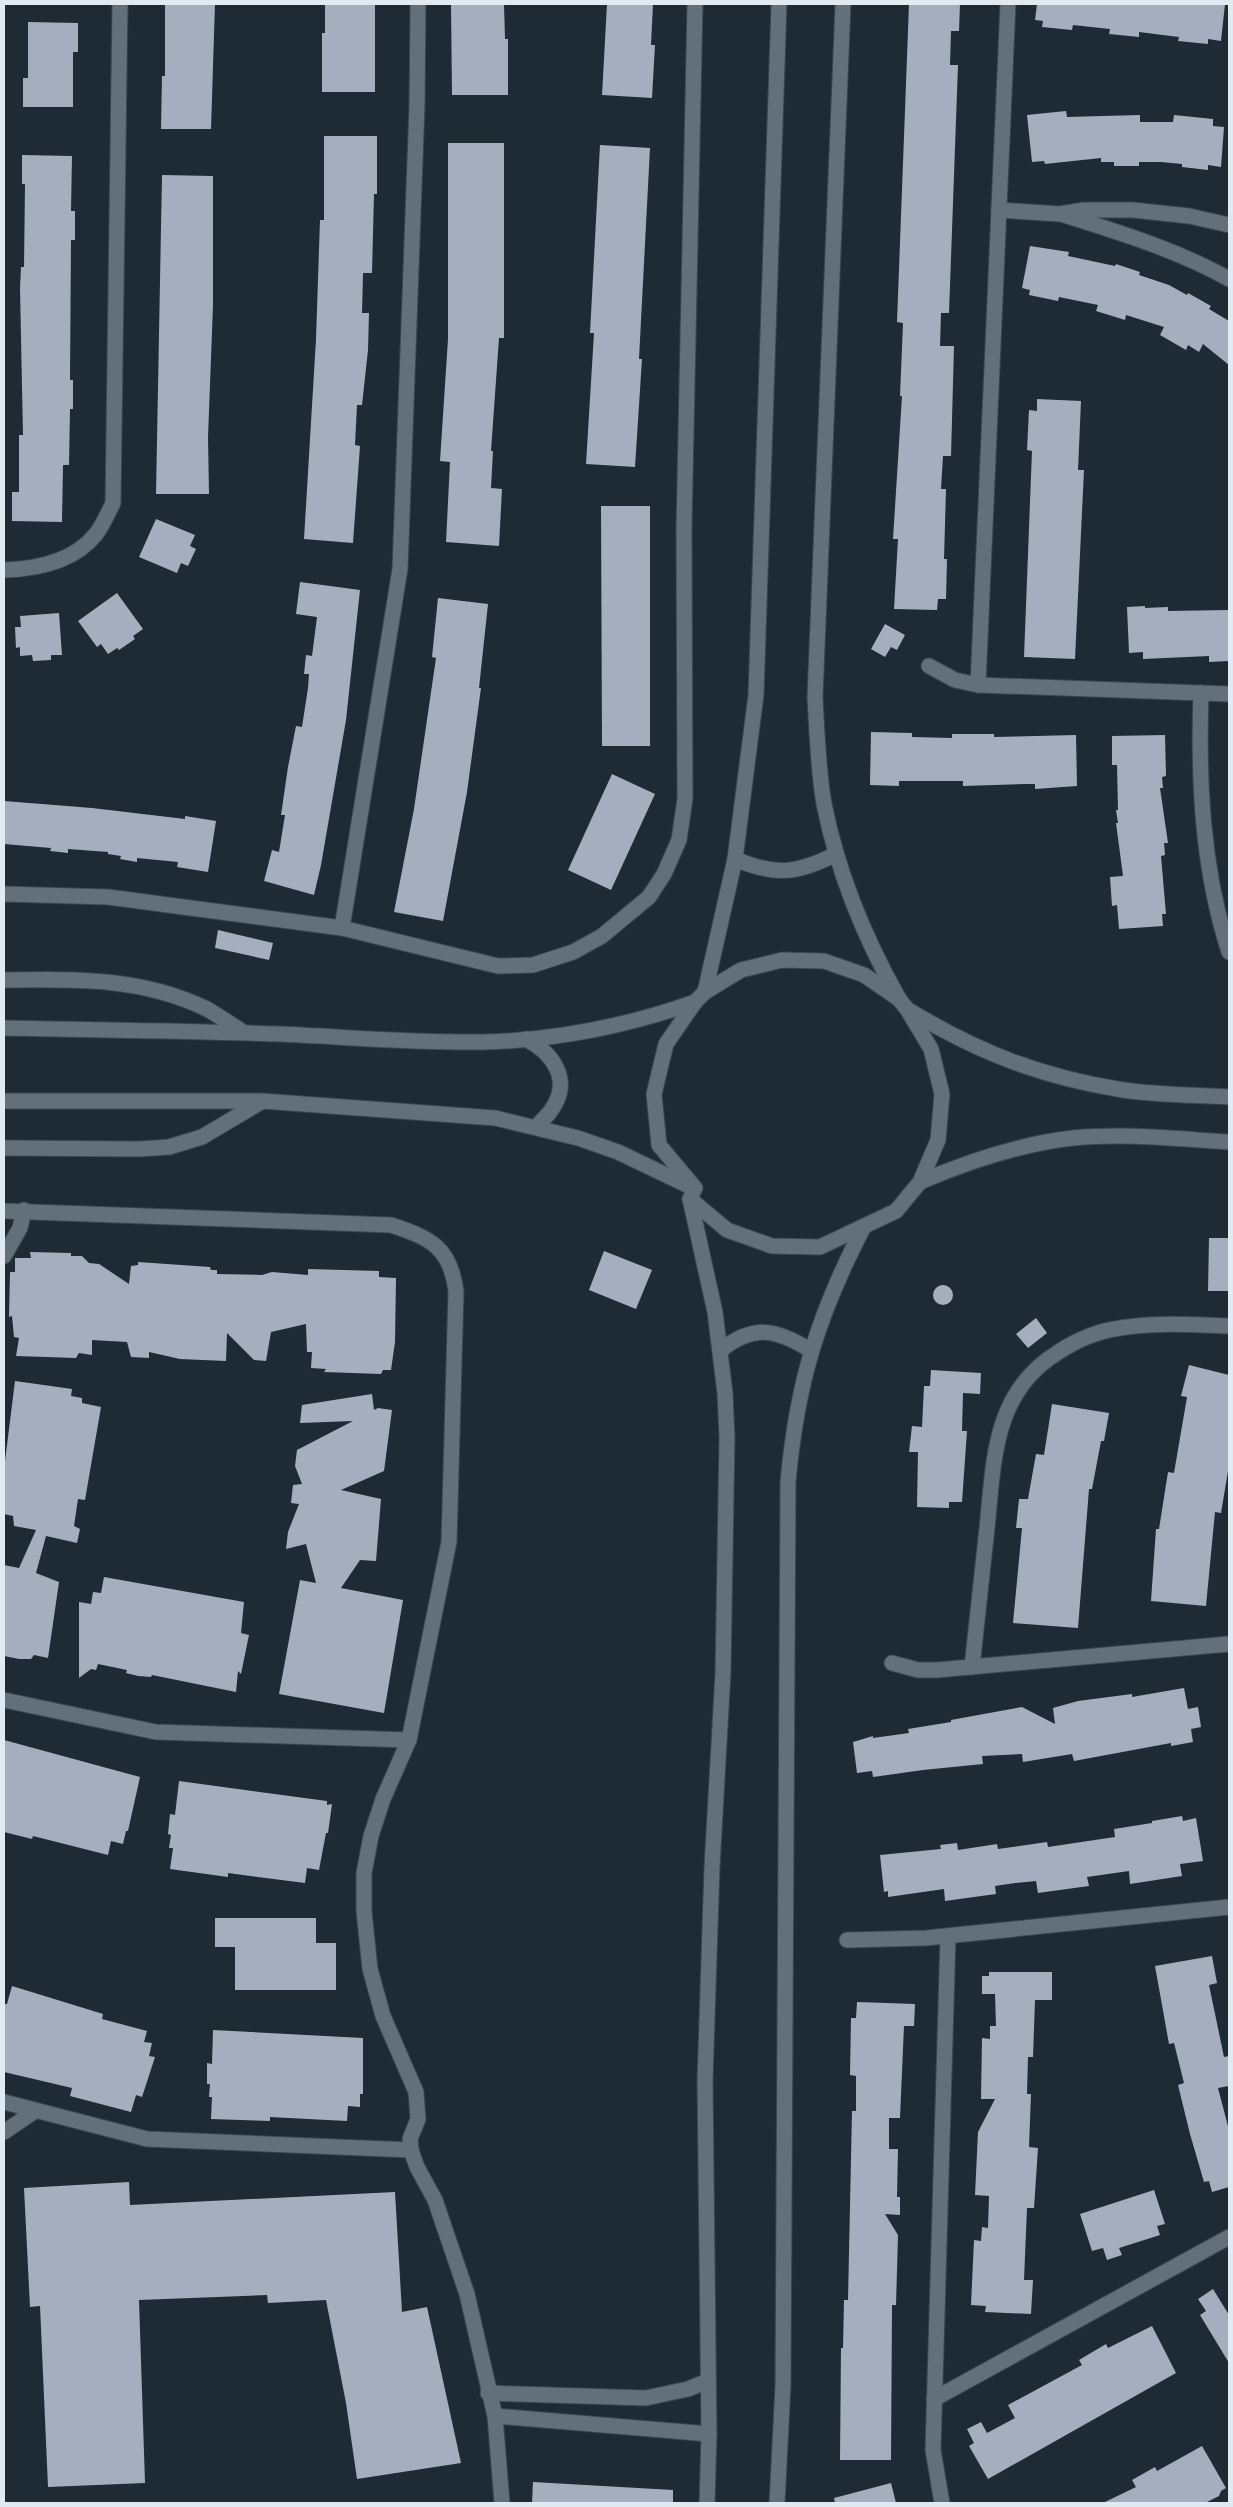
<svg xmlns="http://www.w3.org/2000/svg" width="1233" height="2507" font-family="Overpass,sans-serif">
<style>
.building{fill:#a5aebe}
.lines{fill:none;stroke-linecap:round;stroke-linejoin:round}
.minor-casing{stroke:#3b474f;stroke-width:17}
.minor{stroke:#61707b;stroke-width:15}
</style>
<rect width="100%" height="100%" fill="#1e2b35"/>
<!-- building -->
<g class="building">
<polygon points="165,4 215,4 211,129 161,129 162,76 165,76"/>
<polygon points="325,4 375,4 375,92 322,92 322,33 325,33"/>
<polygon points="451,4 504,4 505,39 508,39 508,95 452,95"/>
<polygon points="607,4 653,4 651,45 655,45 652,98 602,95"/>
<polygon points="909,4 960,4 959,31 951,31 950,65 958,65 949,313 941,313 940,346 954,346 951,456 943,456 941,489 946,489 944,559 947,559 946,599 938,599 937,610 894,609 898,539 893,539 902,396 900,396 903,323 897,322"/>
<polygon points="1037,4 1225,4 1221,41 1208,39 1208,44 1178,41 1179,37 1139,32 1139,37 1109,34 1110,29 1073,25 1072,30 1042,27 1043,21 1035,20"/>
<polygon points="28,22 78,23 78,52 73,52 73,107 23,107 23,78 28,78"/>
<polygon points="1066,111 1067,117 1140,115 1140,122 1173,122 1174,115 1213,119 1213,126 1224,127 1221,167 1208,165 1208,170 1182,167 1182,164 1161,162 1139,162 1139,166 1114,166 1114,162 1101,162 1101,158 1045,164 1044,161 1032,162 1027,115"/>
<polygon points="324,136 377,136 377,194 374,194 372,273 363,273 362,313 369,313 368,350 362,405 357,405 355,445 360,446 353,543 304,539 316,339 320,220 324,220"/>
<polygon points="448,143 504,143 504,338 499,338 491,451 493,451 491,488 502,489 499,546 446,542 450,462 440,461 448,339"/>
<polygon points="600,145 650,148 639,359 642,359 635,467 586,464 594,333 590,333"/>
<polygon points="22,155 72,156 71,211 75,211 75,240 71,240 70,380 73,380 73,409 70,409 69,465 63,465 62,522 12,521 12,492 19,492 19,435 23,435 20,288 21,267 24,267 25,184 22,184"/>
<polygon points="162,175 213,176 213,305 208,437 209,494 156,494"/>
<polygon points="1030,246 1069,252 1068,256 1115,266 1116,264 1140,272 1139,275 1169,285 1187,295 1188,293 1211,306 1209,309 1229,321 1229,365 1203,344 1199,352 1188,345 1186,350 1160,335 1164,327 1126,315 1125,320 1096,311 1098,305 1059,297 1058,301 1029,295 1030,290 1022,288"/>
<polygon points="1037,399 1081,401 1078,470 1084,470 1075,659 1024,657 1032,451 1027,450 1029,410 1037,411"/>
<polygon points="601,506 650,506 650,746 602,746"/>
<polygon points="156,519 195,535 190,546 196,549 188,566 181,563 177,573 139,557"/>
<polygon points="300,582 360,590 346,720 321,865 314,895 264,881 272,850 279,852 285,815 281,815 288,767 296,726 302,727 308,688 309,674 304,674 306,655 312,656 317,617 296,614"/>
<polygon points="117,593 143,629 133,636 135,639 119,650 117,648 108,654 101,644 97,647 78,621"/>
<polygon points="438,598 488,604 479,688 481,688 467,792 443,921 394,912 414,809 436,658 432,657"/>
<polygon points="1145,606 1145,608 1168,607 1168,611 1229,610 1229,661 1209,662 1209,656 1143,659 1143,652 1129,653 1127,607"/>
<polygon points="59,613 62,655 51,655 51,660 33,661 32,655 20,656 20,647 16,648 15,627 21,627 20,616"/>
<polygon points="885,624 905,635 897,650 891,647 885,657 871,649"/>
<polygon points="871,732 912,733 912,737 952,738 952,734 994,734 994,737 1076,735 1077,786 1035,789 1035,784 1025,784 963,786 963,781 899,781 899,786 870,785"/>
<polygon points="1165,735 1166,776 1162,777 1163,788 1160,788 1168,843 1164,843 1165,855 1161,856 1166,914 1162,914 1163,926 1119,929 1117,905 1112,906 1110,877 1123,876 1116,823 1118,823 1116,810 1118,810 1117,765 1112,765 1112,736"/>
<polygon points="612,774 655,794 611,890 568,870"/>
<polygon points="4,801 92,808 185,819 185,816 216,821 208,872 177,867 178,862 137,858 137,862 120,859 121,856 108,854 108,852 68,849 68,853 50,851 51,848 4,844"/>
<polygon points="218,930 273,943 269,960 215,948"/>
<polygon points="1209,1238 1229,1238 1229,1291 1208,1291"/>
<polygon points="604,1251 652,1270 636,1309 589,1290"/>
<polygon points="30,1252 71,1253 71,1256 82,1256 89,1263 99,1264 129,1284 131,1266 138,1265 138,1262 210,1267 211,1270 217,1270 217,1274 262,1275 272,1272 308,1275 308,1269 379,1271 379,1277 396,1278 395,1342 391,1370 383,1370 381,1374 324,1372 326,1369 311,1368 312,1352 307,1352 306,1324 271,1332 266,1361 254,1360 227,1333 226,1361 180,1359 149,1352 149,1358 131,1357 127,1342 92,1340 92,1355 79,1353 76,1358 16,1356 19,1338 14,1337 12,1316 9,1317 10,1272 15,1272 15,1258 31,1258"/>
<circle cx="943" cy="1295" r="10"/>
<polygon points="1036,1318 1047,1333 1028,1348 1016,1334"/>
<polygon points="1189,1365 1229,1375 1229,1465 1221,1513 1215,1512 1206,1606 1151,1601 1156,1529 1159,1529 1168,1472 1174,1473 1187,1397 1181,1396"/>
<polygon points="931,1370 981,1373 980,1394 963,1393 962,1431 967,1431 962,1502 949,1502 949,1508 917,1507 918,1452 909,1452 912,1426 922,1427 924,1386 930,1386"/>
<polygon points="15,1381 72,1389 71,1396 82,1398 82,1403 101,1407 85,1500 78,1499 74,1526 80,1529 77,1543 46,1536 36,1573 59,1582 48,1658 34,1655 31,1659 19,1659 4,1656 4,1565 19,1568 36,1530 14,1526 13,1516 4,1514 4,1469"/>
<polygon points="372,1394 374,1410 378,1408 392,1410 384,1471 341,1490 381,1499 376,1561 360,1560 341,1588 403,1600 384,1713 279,1694 300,1580 316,1583 306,1544 286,1549 288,1532 299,1504 291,1503 293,1485 302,1484 295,1466 297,1450 353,1421 300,1423 302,1405"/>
<polygon points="1052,1404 1109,1413 1104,1441 1101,1441 1092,1489 1089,1489 1078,1628 1013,1623 1022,1528 1016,1528 1019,1499 1028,1499 1036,1454 1044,1455"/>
<polygon points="104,1577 244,1602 241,1633 249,1635 241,1674 238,1671 236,1692 152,1675 151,1677 138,1676 126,1673 127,1670 98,1664 96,1670 91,1669 79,1678 79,1602 91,1604 93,1592 101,1593"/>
<polygon points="1184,1688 1188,1709 1198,1707 1201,1727 1191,1729 1193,1742 1171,1746 1171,1743 1074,1761 1072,1754 1023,1762 1022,1754 982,1756 983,1764 923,1770 873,1777 872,1771 857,1773 853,1742 873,1736 873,1738 909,1733 908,1729 951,1722 951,1720 1022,1707 1055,1724 1053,1708 1078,1701 1132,1694 1132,1697"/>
<polygon points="4,1740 140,1777 128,1831 126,1831 123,1844 111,1841 108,1855 33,1836 32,1839 4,1832"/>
<polygon points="179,1781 327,1801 327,1805 332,1804 328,1833 326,1833 319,1870 307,1868 305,1883 228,1873 228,1877 170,1869 173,1848 169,1848 171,1835 168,1834 170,1814 175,1815"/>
<polygon points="1182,1816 1183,1821 1196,1818 1203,1861 1180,1864 1182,1876 1130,1884 1129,1871 1087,1877 1089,1886 1038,1893 1036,1881 1015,1883 995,1886 996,1894 945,1901 944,1889 888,1897 888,1891 884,1892 880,1855 941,1849 940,1845 957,1843 958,1850 997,1844 998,1849 1047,1842 1048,1847 1115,1837 1114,1829 1152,1823 1152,1821"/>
<polygon points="215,1918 316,1918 316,1943 336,1943 336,1990 235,1990 235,1947 215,1947"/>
<polygon points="1212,1956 1217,1983 1209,1985 1224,2057 1229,2056 1229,2086 1218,2088 1229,2130 1229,2187 1212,2192 1209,2181 1204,2182 1190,2134 1178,2085 1184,2083 1174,2043 1169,2044 1155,1966"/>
<polygon points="989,1972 1052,1972 1052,2000 1035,2000 1033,2057 1028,2057 1027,2094 1031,2094 1029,2147 1038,2148 1034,2208 1027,2208 1024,2280 1033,2280 1031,2314 985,2312 986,2306 971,2305 974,2240 981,2241 982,2227 988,2228 989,2196 975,2195 978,2132 995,2099 981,2099 982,2038 990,2039 990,2026 996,2026 995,1994 982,1994 982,1976 989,1976"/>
<polygon points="12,1986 103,2014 102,2019 147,2031 144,2042 152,2043 149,2056 155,2057 142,2097 136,2095 131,2112 70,2096 72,2088 4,2072 4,2004 7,2004"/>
<polygon points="857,2002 915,2004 914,2026 904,2026 900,2118 889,2118 889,2149 898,2149 897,2197 900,2197 900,2215 885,2214 898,2235 896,2305 892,2305 891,2460 840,2460 841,2348 843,2348 844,2300 848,2300 852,2111 856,2111 856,2076 850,2075 851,2018 856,2018"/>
<polygon points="213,2030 363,2038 363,2094 360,2094 360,2107 348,2106 347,2121 270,2117 270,2121 211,2119 212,2097 209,2097 210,2084 207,2084 207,2063 212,2064"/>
<polygon points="129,2182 130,2205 395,2192 402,2312 427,2307 461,2463 357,2479 346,2403 326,2300 268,2303 267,2295 139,2300 145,2483 48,2487 40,2306 30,2307 24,2188"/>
<polygon points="1154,2190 1165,2224 1157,2226 1160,2235 1119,2248 1122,2255 1107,2260 1103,2248 1092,2251 1080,2214"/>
<polygon points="1213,2289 1229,2315 1229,2363 1200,2315 1206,2311 1198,2299"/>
<polygon points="1152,2326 1176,2373 988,2479 969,2446 974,2443 967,2429 981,2422 987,2433 1015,2418 1008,2405 1082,2365 1079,2360 1106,2344 1108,2348"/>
<polygon points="1202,2446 1226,2488 1221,2491 1219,2496 1205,2503 1103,2503 1136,2487 1132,2480 1155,2467 1157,2471"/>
<polygon points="533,2482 673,2490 673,2503 532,2503"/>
<polygon points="891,2483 896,2503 835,2503 834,2498"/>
</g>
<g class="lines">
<!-- minor casing -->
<g class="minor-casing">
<g id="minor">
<path d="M 843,4 L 815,697 C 817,733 818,769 824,804 C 838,874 864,937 899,999"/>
<polyline points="999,210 1060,214 1084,210 1133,210 1189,216 1229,225"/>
<path d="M 1064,215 C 1121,233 1177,250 1229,279"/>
<path d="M 4,570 C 36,569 74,562 96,534 C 103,525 108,513 113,503 L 120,4"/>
<polyline points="929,666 955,680 978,685 1229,694"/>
<polyline points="978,685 1008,4"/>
<path d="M 1201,693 C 1198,780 1202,868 1229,952"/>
<path d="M 735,859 C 775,876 797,874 836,854"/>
<polyline points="4,894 108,897 342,928 498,966 533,965 573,952 602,936 649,897 664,874 679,840 685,799 684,528 695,4"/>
<polyline points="342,928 400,569 417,105 418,4"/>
<polygon points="782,960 824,961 864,975 899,999 907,1009 931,1049 942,1094 938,1140 920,1182 896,1211 820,1247 772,1246 727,1230 690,1199 695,1188 659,1145 654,1094 666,1044 695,1002 705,992 741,970"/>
<path d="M 4,980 C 75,979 141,977 207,1009 C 219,1016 231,1024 243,1032"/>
<polyline points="705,992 735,859 756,695 779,4"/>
<path d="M 910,1011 C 980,1053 1041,1077 1123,1090 C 1158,1095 1194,1095 1229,1097"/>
<path d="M 4,1028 C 96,1030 188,1031 280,1034 C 347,1037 416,1043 484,1042 C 556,1040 627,1026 695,1002"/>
<path d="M 526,1039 C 553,1053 572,1080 552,1109 C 548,1116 541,1120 537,1127"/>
<polyline points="4,1101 262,1101 495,1118 578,1138 618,1152 689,1186"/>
<polyline points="4,1148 139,1149 169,1147 202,1137 261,1102"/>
<path d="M 920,1182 C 969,1161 1019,1144 1073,1138 C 1125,1133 1178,1139 1229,1142"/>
<polyline points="690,1199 715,1312 725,1393 727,1437 723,1673 712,1867 705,2080 709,2434 707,2503"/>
<path d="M 4,1211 L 391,1225 C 431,1238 451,1248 456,1292 L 449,1542 L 409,1740 L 383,1799 L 371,1836 L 364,1873 L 364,1911 L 370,1969 L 383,2016 L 416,2092 L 418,2119 L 410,2139 L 411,2150 L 417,2167 L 435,2200 L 467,2294 L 495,2416 L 502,2503"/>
<polyline points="4,1256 20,1228 24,1210"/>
<path d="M 721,1350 C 754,1324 776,1329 810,1350"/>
<polyline points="892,1663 918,1670 937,1670 1229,1644"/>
<path d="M 972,1667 C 977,1621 982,1574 987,1528 C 994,1460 993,1393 1057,1353 C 1075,1341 1098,1331 1120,1328 C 1156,1322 1193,1325 1229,1326"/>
<polyline points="4,1700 156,1732 409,1740"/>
<polyline points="847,1940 926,1938 1229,1907"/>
<polyline points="4,2102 147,2139 411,2150"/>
<polyline points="4,2132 35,2111"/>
<polyline points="488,2393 646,2398 688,2389 708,2381"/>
<polyline points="934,2399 1229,2237"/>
<polyline points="495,2416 709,2434"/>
<path d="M 777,2503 L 783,2386 L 788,1482 C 797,1382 818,1315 864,1226"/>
<polyline points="942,2503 933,2450 948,1936"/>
</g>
</g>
<!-- minor -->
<use href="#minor" class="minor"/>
</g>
<!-- border -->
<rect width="1233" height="2507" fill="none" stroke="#e1eaf0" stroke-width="10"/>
</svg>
